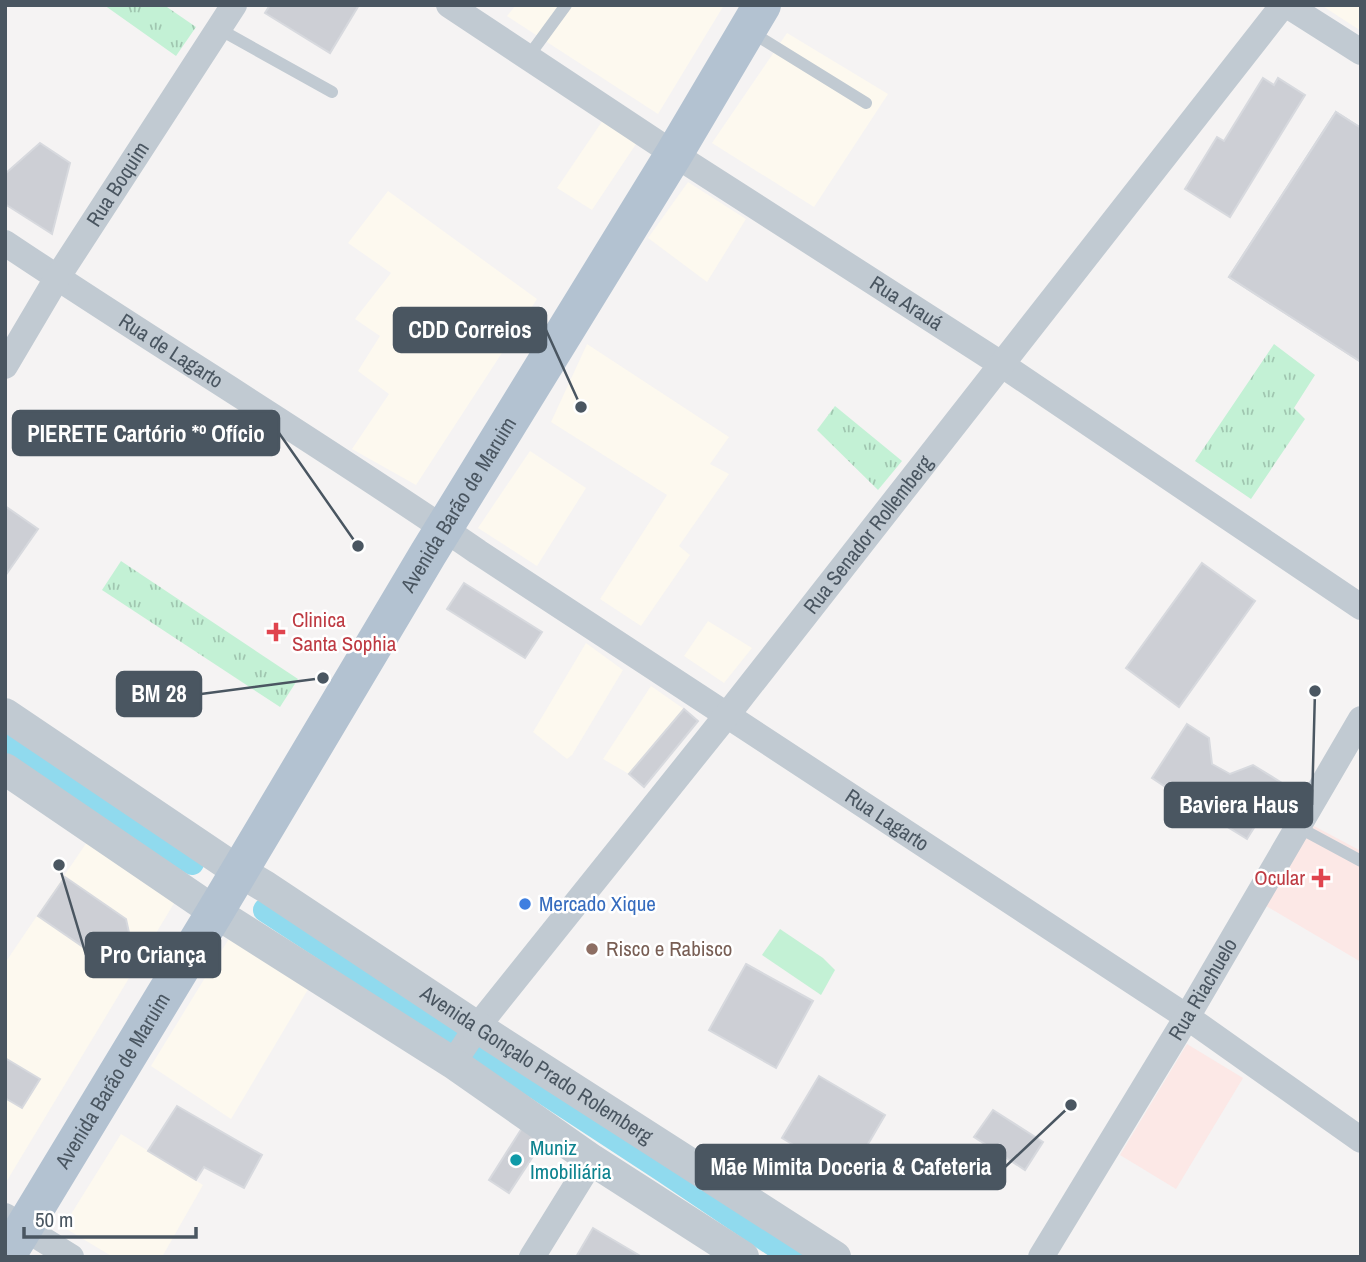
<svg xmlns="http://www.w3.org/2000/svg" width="1366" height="1262" font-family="'Archivo Narrow',sans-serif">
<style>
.commercial{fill:#fdf9ef}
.medical{fill:#fce8e6}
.grass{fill:url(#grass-tufts)}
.park{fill:#c3f1d5}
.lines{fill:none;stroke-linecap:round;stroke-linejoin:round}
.canal{stroke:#90daee;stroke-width:24}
.building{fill:#cdcfd5;stroke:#d7d9de;stroke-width:2}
.service{stroke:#c1cad2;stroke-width:12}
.minor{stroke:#c1cad2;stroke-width:26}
.tertiary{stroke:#c1cad2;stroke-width:32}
.primary{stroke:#b3c2d1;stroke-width:38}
.health-dot{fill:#e0444e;stroke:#fff;stroke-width:2.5}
.shop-dot{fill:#3f7fe0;stroke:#fff;stroke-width:2.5}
.education-dot{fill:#8d6e63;stroke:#fff;stroke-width:2.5}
.culture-dot{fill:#0f9aa8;stroke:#fff;stroke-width:2.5}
.labels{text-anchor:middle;stroke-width:5;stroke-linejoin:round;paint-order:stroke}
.street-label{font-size:21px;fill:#4a5661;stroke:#fff}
.health-label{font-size:21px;fill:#be3a42;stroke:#fff;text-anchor:start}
.shop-label{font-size:21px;fill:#366cbe;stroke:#fff;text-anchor:start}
.education-label{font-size:21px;fill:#785e54;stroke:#fff;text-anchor:start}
.culture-label{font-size:21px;fill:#0d838f;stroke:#fff;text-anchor:start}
.leader{fill:none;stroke:#4a5661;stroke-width:2.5}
.callout-dot{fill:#4a5661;stroke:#fff;stroke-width:2.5}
.callout{fill:#4a5661;stroke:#4a5661;stroke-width:2.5}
.callout-label{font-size:23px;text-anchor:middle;font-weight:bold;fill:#fff}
</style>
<defs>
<pattern id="grass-tufts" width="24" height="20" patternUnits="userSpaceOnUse" patternTransform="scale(1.75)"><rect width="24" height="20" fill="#c3f1d5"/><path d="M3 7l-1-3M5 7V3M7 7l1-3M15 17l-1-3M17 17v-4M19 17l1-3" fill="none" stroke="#a0c6b0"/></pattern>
</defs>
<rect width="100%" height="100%" fill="#f5f3f3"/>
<!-- commercial -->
<g class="commercial">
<polygon points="516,5 724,5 658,114 507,16"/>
<polygon points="1321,5 1361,5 1361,31"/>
<polygon points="787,33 888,94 814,207 712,143"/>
<polygon points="603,120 638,141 592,210 557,188"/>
<polygon points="688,182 746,219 707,282 648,238"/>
<polygon points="388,191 537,299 416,485 352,449 389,394 358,371 380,336 355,319 391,273 348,243"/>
<polygon points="587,344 729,437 710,464 729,474 679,546 690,555 641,626 600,599 667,495 551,422"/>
<polygon points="530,451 586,488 537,566 478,528"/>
<polygon points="708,621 752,648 724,683 684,656"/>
<polygon points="586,643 623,670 572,755 567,759 533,732"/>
<polygon points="651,686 684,709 629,774 603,759"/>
<polygon points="89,839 176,900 5,1184 5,963"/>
<polygon points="230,937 310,986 231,1119 151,1066"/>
<polygon points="121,1134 203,1185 162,1257 113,1257 63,1227"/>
</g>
<!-- medical -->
<g class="medical">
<polygon points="1314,826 1361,851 1361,962 1266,906 1302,841"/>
<polygon points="1187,1044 1243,1078 1176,1189 1120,1155"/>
</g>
<!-- grass -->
<g class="grass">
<polygon points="104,5 164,5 196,27 176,56"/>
<polygon points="1274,344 1315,375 1294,408 1305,419 1251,499 1195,461"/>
<polygon points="835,406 902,461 878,490 817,430"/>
<polygon points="121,561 298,679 280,707 102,590"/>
</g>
<!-- park -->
<polygon class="park" points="780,929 823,958 835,970 821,995 762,955"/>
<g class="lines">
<!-- canal -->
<g class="canal">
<polyline points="5,742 192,863"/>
<polyline points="265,910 664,1171 792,1257"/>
</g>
</g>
<!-- building -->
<g class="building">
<polygon points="270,5 359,5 330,53 265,13"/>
<polygon points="1263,78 1274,85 1278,78 1305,95 1230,217 1185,189 1217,137 1224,141"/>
<polygon points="1336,112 1361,128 1361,170 1346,161 1277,270 1361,323 1361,362 1229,277"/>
<polygon points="1336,112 1361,128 1361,362 1229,277"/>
<polygon points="40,143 70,163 52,234 5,204 5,174"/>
<polygon points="5,506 38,529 5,576"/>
<polygon points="1202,563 1255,601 1179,707 1126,668"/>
<polygon points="464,583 542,632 525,658 447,609"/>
<polygon points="684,709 698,721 644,787 629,774"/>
<polygon points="1187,724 1209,738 1212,764 1230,774 1253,765 1282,783 1247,839 1226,826 1212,803 1196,793 1173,792 1152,778"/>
<polygon points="65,877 126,919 130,937 111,966 38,916"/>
<polygon points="746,964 813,1001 776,1068 709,1030"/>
<polygon points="5,1058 40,1079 22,1108 5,1098"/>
<polygon points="819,1076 885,1115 848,1178 782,1138"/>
<polygon points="177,1106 262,1155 244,1188 204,1167 196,1180 148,1151"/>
<polygon points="993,1110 1043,1142 1025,1170 974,1137"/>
<polygon points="522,1128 543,1141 509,1193 489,1180"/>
<polygon points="593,1228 642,1257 576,1257"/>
</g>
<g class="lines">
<!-- service -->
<g class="service">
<polyline points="219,29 332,92"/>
<polyline points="751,32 866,103"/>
<polyline points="528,57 566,5"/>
<polyline points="1298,827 1361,861"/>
</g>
<!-- minor -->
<g class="minor">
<path id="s1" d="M 449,5 L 674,154 L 1001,364 L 1361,607"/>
<polyline points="1287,5 1361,52"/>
<path id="s2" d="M 5,243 C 162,348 323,445 478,552 L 1187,1017 L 1361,1140"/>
<path id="s3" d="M 5,366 L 57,278 L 234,5"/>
<path id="s4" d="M 453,1063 L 477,1027 L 727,715 L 1283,5"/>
<polyline points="5,1216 71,1257"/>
<polyline points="532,1257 592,1160"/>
<path id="s5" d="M 1041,1257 L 1187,1017 L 1361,719"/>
</g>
<!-- tertiary -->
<g class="tertiary">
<path id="s6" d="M 5,714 L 226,863 L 266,887 L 477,1027 L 835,1257"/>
<polyline points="5,769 215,912 453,1063 592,1160 743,1257"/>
</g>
<!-- primary -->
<path class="primary" id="s7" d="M 6,1257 L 215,912 L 428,554 L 674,154 L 762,5"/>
</g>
<!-- markers -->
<g class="health-dot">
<path d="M272.5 621.5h7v7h7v7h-7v7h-7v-7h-7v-7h7z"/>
<path d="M1317.5 867.5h7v7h7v7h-7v7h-7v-7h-7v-7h7z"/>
</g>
<circle class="shop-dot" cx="525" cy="904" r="7"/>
<circle class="education-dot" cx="592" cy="949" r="7"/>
<circle class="culture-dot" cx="516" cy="1160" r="7"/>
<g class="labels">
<!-- street labels -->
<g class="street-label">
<text dy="7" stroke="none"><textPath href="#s3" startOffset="214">Rua Boquim</textPath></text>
<text dy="7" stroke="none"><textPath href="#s1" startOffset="546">Rua Arauá</textPath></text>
<text dy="7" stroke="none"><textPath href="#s2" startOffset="198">Rua de Lagarto</textPath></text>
<text dy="7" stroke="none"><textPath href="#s7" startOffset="878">Avenida Barão de Maruim</textPath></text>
<text dy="7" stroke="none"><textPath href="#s4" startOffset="672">Rua Senador Rollemberg</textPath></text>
<text dy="7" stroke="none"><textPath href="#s2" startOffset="1054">Rua Lagarto</textPath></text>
<text dy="7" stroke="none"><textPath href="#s5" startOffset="313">Rua Riachuelo</textPath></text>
<text dy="7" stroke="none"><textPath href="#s6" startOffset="637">Avenida Gonçalo Prado Rolemberg</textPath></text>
<text dy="7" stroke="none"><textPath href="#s7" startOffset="206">Avenida Barão de Maruim</textPath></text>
</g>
<!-- health labels -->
<g class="health-label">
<text x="292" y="627">Clinica<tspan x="292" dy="24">Santa Sophia</tspan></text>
<text x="1305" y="885" text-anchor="end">Ocular</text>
</g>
<!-- shop labels -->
<g class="shop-label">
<text x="539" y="911">Mercado Xique</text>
</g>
<!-- education labels -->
<g class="education-label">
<text x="606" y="956">Risco e Rabisco</text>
</g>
<!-- culture labels -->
<g class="culture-label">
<text x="530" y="1155">Muniz<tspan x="530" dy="24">Imobiliária</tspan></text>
</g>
</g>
<!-- callouts -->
<path class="leader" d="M581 407L546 330M358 546L279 433M323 678L201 694M1315 691L1312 805M59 865L86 955M1071 1105L1005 1167"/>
<g class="callout-dot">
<circle cx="581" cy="407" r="7"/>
<circle cx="358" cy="546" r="7"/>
<circle cx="323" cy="678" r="7"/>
<circle cx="1315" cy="691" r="7"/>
<circle cx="59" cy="865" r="7"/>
<circle cx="1071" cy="1105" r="7"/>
</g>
<g class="callout">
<rect x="394" y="308" width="152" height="44" rx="7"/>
<rect x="13" y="411" width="266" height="44" rx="7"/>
<rect x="117" y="672" width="84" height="44" rx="7"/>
<rect x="1165" y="783" width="147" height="44" rx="7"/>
<rect x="86" y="933" width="134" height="44" rx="7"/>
<rect x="696" y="1145" width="309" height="44" rx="7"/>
</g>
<g class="callout-label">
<text x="470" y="338">CDD Correios</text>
<text x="146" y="442">PIERETE Cartório *º Ofício</text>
<text x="159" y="702">BM 28</text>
<text x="1239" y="813">Baviera Haus</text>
<text x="153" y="963">Pro Criança</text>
<text x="851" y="1175">Mãe Mimita Doceria &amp; Cafeteria</text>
</g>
<!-- border -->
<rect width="1366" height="1262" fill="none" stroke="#4a5661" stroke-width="14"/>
<!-- scale -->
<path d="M24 1227v10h172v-10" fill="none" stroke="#4a5661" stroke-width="3.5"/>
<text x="35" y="1227" font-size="21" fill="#4a5661" stroke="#ffffff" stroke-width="5" paint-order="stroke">50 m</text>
</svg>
